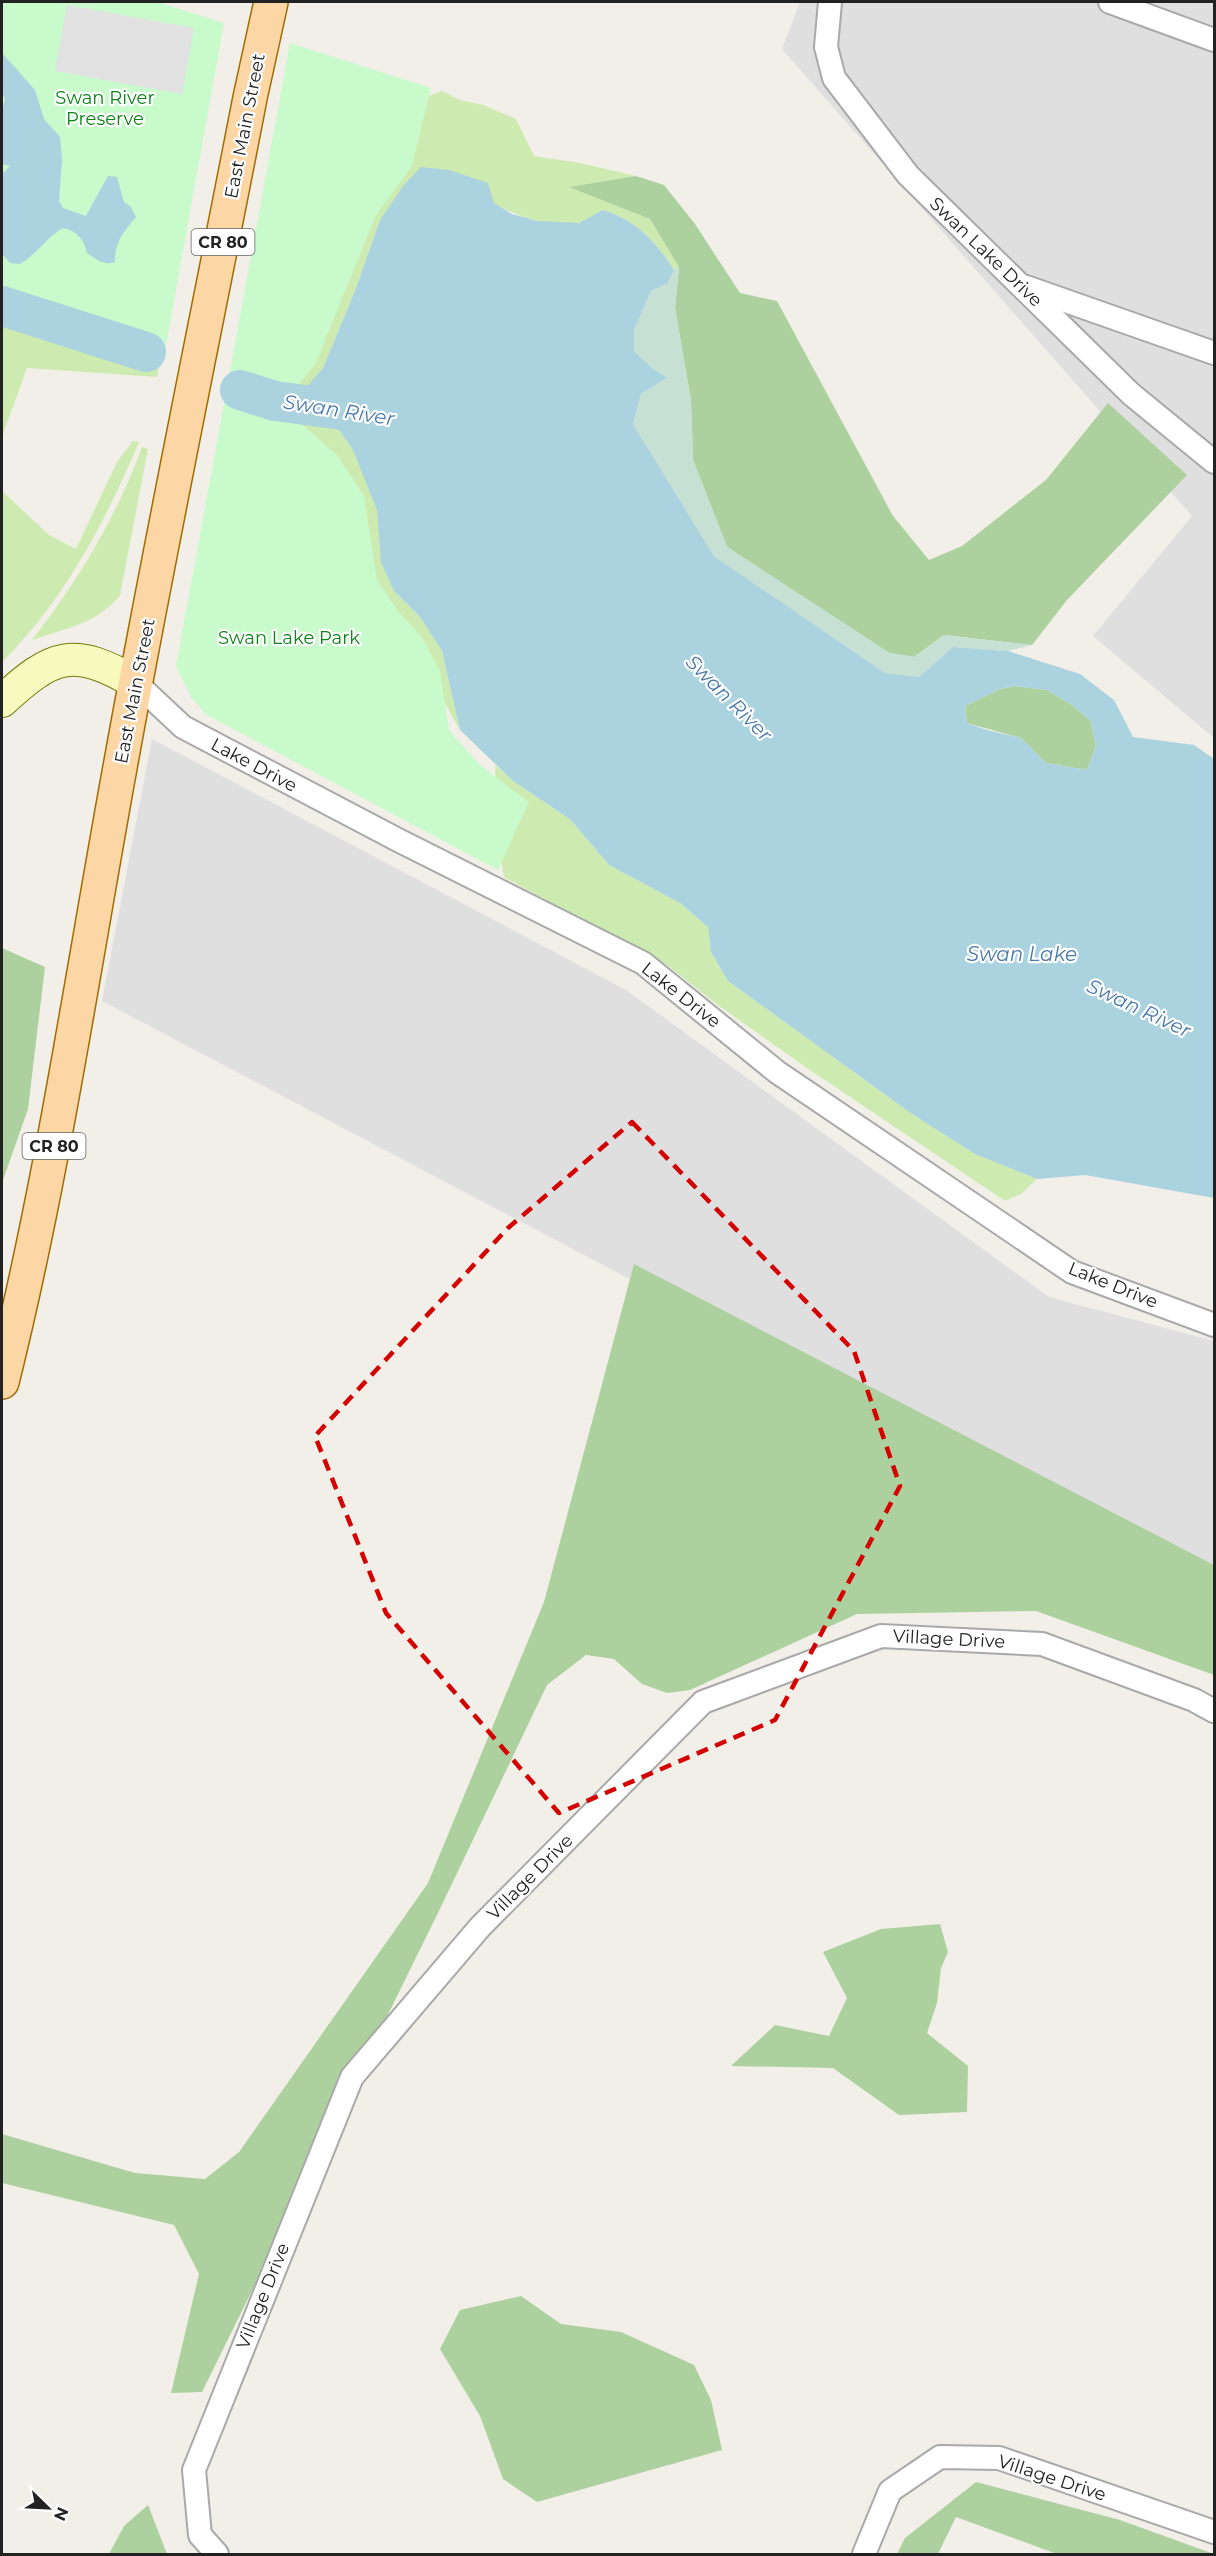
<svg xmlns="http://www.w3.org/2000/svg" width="1216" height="2556" font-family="Montserrat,sans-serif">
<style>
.residential{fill:#e0dfdf}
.grass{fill:#cdebb0}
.forest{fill:#add19e}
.wetland{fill:#c6e0d4}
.park{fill:#c8facc}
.parking{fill:#e2e2e2}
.water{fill:#aad3df;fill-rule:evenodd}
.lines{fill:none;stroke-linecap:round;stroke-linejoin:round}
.river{stroke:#aad3df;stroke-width:40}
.minor-casing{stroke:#a9a9a9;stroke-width:26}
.secondary-casing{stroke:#707d05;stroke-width:34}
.primary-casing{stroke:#a06b00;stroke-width:36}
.minor{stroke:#fff;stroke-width:22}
.secondary{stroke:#f7fabf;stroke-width:32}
.primary{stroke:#fcd6a4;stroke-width:33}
.marked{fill:none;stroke:#d40000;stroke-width:4.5;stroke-dasharray:12 8;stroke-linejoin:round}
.labels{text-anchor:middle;stroke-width:4.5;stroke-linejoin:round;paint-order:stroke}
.shield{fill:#fff;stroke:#646464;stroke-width:1.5}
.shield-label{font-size:16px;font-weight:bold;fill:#222}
.park-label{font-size:18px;fill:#0c8416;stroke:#fff}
.street-label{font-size:18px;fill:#222;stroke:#fff}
.water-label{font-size:20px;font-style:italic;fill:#4a7aab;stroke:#fff}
</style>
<rect width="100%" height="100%" fill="#f2efe9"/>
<!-- residential -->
<g class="residential">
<polygon points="800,2 1214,2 1214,738 1093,636 1192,516 782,49"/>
<polygon points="152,739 626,990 1049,1297 1214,1341 1214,1587 102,1001"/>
</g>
<!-- grass -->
<g class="grass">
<polygon points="2,38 163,345 157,377 27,368 2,437"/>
<path d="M 442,91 L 460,100 L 483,105 L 516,119 L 534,156 L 580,163 L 636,176 L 570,187 L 650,219 L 679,267 L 674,270 C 656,242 636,220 603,210 C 596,214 586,222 577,223 C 550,227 516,217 494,203 L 380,220 L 355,291 L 323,368 L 298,398 L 288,382 L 421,99 Z"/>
<polygon points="302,414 340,431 353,450 380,509 394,591 420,617 442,651 460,730 284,417"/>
<path d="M 133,441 L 139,442 C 105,522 64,601 2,662 L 2,491 L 49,535 L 76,549 L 117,462 Z"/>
<path d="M 142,447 L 148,449 L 120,595 C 99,623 64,629 32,640 C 78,581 116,518 142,447 Z"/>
<polygon points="495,765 513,781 571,820 609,865 680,903 708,927 711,952 728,981 912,1114 975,1154 1037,1179 1021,1194 1005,1201 804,1066 718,1005 667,965 504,877 499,848"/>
</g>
<!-- forest -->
<g class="forest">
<polygon points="636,176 664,185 695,224 740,293 777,301 893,516 929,560 962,546 1046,480 1108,403 1187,475 1067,600 1032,645 944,635 914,657 889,653 727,547 693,460 691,401 675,308 679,267 650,219 569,187"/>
<polygon points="1015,686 1047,690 1072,705 1091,721 1096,746 1087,770 1046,763 1021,738 967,723 965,706 1000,689"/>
<polygon points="2,948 45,967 28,1109 2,1183"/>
<polygon points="634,1264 1214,1565 1214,1675 1036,1611 857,1614 690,1690 667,1693 642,1684 614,1659 586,1655 547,1685 437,1915 202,2392 171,2393 199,2274 174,2225 2,2183 2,2134 135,2173 205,2179 239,2152 428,1883 544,1602"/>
<polygon points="940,1924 948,1952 941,1968 937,2003 927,2033 968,2066 967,2112 899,2115 833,2068 731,2066 775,2025 829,2036 847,1998 823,1952 881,1929"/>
<polygon points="521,2296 561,2324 621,2332 694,2365 711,2400 722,2450 537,2502 503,2479 480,2416 440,2349 460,2310"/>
<polygon points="976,2482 1120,2520 1214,2554 1057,2554 956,2517 938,2554 897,2554 905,2538"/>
<polygon points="148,2505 167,2554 109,2554 124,2526"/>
</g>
<!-- wetland -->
<polygon class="wetland" points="679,267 675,308 691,401 693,460 727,547 890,653 914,657 944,635 1032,645 1008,651 953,647 919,677 885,673 714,556 633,424 641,394 667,378 651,367 634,351 634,330 651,291 668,283 674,270"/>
<!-- park -->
<g class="park">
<polygon points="2,2 158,2 224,23 165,351 2,306"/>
<polygon points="290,43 431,88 412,166 375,217 316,363 291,394 295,418 337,455 364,496 377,580 397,610 422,637 440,671 449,730 480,765 529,802 498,870 207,715 191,697 176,666"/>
</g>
<!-- parking -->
<polygon class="parking" points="67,5 194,28 182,94 55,71"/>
<!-- water -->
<g class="water">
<path d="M 2,53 L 35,90 L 44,119 L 60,137 L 62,160 L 59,201 L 63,208 L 86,216 L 108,176 L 117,177 L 124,202 L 131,207 L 136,217 C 124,231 114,243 115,262 C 104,266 96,259 87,253 C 83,238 78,232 63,228 C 47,237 37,254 20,264 L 10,263 L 2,254 L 2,174 L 10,166 L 2,164 L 2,113 L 5,98 L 2,93 Z"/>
<path d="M 421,167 L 449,170 L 488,183 L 494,203 L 512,214 L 538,221 L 579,223 L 603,210 C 636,220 656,242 674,270 L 668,283 L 651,291 L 634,330 L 634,351 L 651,367 L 667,378 L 641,394 L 633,424 L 714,556 L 885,673 L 919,677 L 953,647 L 1008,651 L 1080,674 L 1114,700 L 1133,737 L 1194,745 L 1214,759 L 1214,1198 L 1085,1175 L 1037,1179 L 975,1154 L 912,1114 L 728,981 L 711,952 L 708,927 L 680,903 L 609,865 L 571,820 L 513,781 L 460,730 L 442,651 L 420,617 L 394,591 L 381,562 L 377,510 L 353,450 L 340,431 L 302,414 L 294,402 L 323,368 L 355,291 L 380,220 L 404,185 ZM 1015,686 L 1047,690 L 1072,705 L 1091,721 L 1096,746 L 1087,770 L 1046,763 L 1021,738 L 987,730 L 967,723 L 965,706 L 1000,689 Z"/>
</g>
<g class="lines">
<!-- river -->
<g class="river">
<polyline points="2,306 146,352"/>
<polyline points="240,390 275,401 350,411"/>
</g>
<!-- minor casing -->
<g class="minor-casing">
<g id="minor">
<polyline points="830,2 826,47 834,78 908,175 1131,394 1214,462"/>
<polyline points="1110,2 1214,40"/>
<polyline points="1026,287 1214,353"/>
<polyline points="136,683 183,727 398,840 643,963 777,1072 1072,1272 1214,1325"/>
<polyline points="217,2554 200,2535 194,2470 352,2077 480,1927 703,1702 881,1636 1042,1644 1194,1700 1214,1711"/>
<polyline points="864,2554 890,2491 940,2457 999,2458 1214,2532"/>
</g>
</g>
<!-- secondary casing -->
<g class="secondary-casing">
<path id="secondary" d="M 2,701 C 53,654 73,646 136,683"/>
</g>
<!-- primary casing -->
<g class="primary-casing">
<path id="primary" d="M 2,1382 C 53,1177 83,969 121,762 C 161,540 207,320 250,98 L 271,2"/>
</g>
<!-- minor -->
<use href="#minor" class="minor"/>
<!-- secondary -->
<use href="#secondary" class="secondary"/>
<!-- primary -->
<use href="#primary" class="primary"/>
</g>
<!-- marked area -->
<path class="marked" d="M 632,1122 L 854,1351 L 900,1486 L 775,1720 L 559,1813 L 386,1613 L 315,1436 L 508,1228 Z"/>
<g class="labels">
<!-- shield labels -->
<g class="shield">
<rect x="191.5" y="229" width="63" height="26" rx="4.5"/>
<rect x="22.5" y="1133" width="63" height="26" rx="4.5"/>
</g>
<g class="shield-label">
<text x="223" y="248">CR 80</text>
<text x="54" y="1152">CR 80</text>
</g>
<!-- park labels -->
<g class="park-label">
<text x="105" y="104">Swan River<tspan x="105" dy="21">Preserve</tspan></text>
<text x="289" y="644">Swan Lake Park</text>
</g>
<!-- street labels -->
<g class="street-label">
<text transform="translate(245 126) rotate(-79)" y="6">East Main Street</text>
<text transform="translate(986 252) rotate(44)" y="6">Swan Lake Drive</text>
<text transform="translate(135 691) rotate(-79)" y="6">East Main Street</text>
<text transform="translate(254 765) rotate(28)" y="6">Lake Drive</text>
<text transform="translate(681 995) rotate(38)" y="6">Lake Drive</text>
<text transform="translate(1113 1285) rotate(22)" y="6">Lake Drive</text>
<text transform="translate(949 1639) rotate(3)" y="6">Village Drive</text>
<text transform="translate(530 1877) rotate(-45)" y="6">Village Drive</text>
<text transform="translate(263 2296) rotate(-68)" y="6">Village Drive</text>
<text transform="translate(1052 2478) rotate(18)" y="6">Village Drive</text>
</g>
<!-- water labels -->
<g class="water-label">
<text transform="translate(339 410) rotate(9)" y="7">Swan River</text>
<text transform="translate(729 698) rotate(45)" y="7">Swan River</text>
<text x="1022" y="961">Swan Lake</text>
<text transform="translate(1139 1008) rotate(25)" y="7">Swan River</text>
</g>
</g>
<!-- border -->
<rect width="1216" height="2556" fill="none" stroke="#222222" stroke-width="6"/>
<!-- north arrow -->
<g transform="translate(48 2508) rotate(114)" stroke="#ffffff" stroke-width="4.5" paint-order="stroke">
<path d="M0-4.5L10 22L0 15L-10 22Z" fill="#222222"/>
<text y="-9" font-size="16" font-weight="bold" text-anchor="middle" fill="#222222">N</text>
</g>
</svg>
